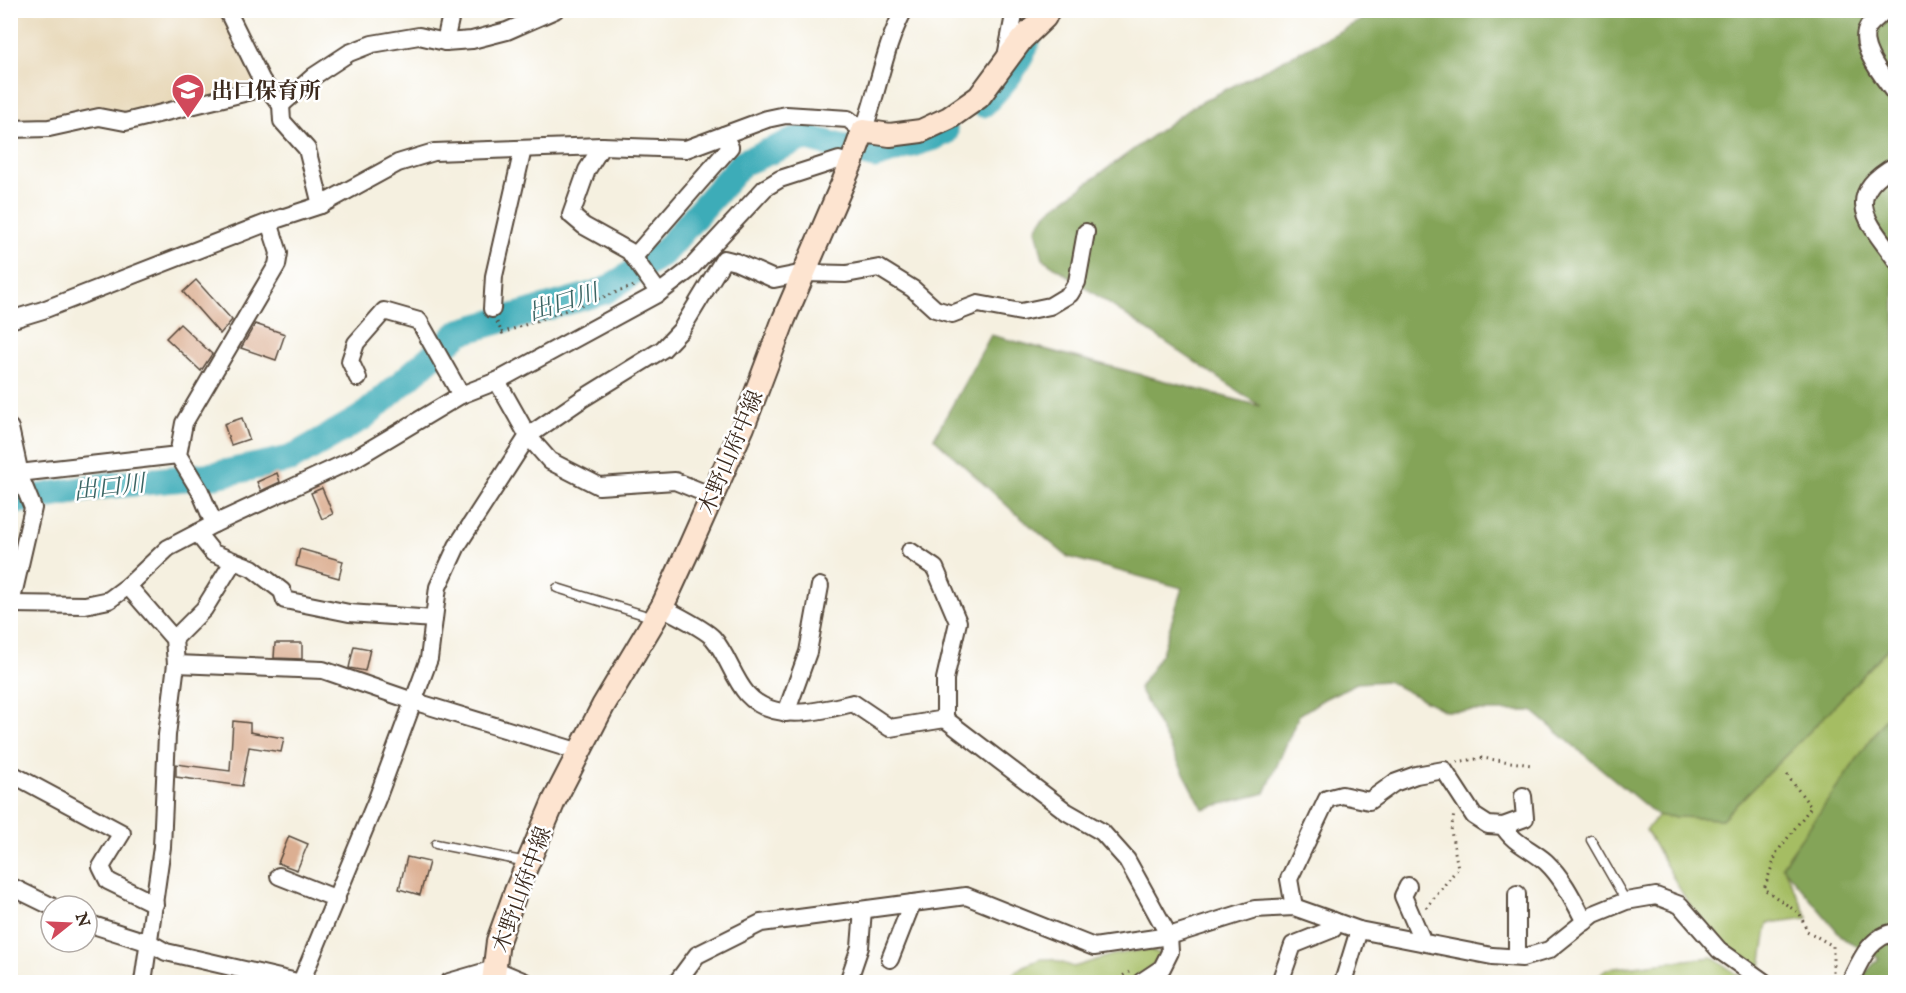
<svg xmlns="http://www.w3.org/2000/svg" width="1906" height="993" font-family="'IM FELL English','Noto Serif JP',serif">
<style>
.built{fill:#e8d9ba}
.green{fill:#a5bd63;stroke:#707440;stroke-width:1.5}
.forest{fill:#84a459;stroke:#60673c;stroke-width:1.5}
.lines{fill:none;stroke-linecap:round;stroke-linejoin:round}
.river{stroke:#3cacb8;stroke-width:27}
.building{fill:#dcaf92}
.lane-casing{stroke:#57483b;stroke-width:11}
.street-casing{stroke:#57483b;stroke-width:20}
.secondary-casing{stroke:#57483b;stroke-width:26}
.path{stroke:#57483b;stroke-width:3;stroke-dasharray:1.5 4.5;stroke-linecap:butt}
.lane{stroke:#fff;stroke-width:8}
.street{stroke:#fff;stroke-width:16}
.secondary{stroke:#fde4d0;stroke-width:22}
.labels{text-anchor:middle;stroke-width:5;stroke-linejoin:round;paint-order:stroke}
.poi-label{font-size:22px;font-weight:bold;fill:#3b2a1e;stroke:#fff;text-anchor:start}
.street-label{font-size:22px;fill:#3b2a1e;stroke:#fff}
.water-label{font-size:24px;font-style:italic;fill:#3b6463;stroke:#fff}
</style>
<rect width="100%" height="100%" fill="#fff"/>
<filter id="ink" filterUnits="userSpaceOnUse"><feTurbulence type="fractalNoise" baseFrequency=".0167" numOctaves="2"/><feDisplacementMap in="SourceGraphic" scale="12" xChannelSelector="R" yChannelSelector="G"/><feConvolveMatrix kernelMatrix="1 2 1 2 8 2 1 2 1" color-interpolation-filters="sRGB"/></filter>
<filter id="wash" filterUnits="userSpaceOnUse"><feTurbulence type="fractalNoise" baseFrequency=".008" numOctaves="4" result="noise"/><feDisplacementMap in="SourceGraphic" scale="24" xChannelSelector="R" yChannelSelector="G"/><feGaussianBlur stdDeviation="1.35" result="paint"/><feColorMatrix in="noise" values="0 0 0 0 0 0 0 0 0 0 0 0 0 0 0 0 0 1.4 0 .05"/><feComposite in="paint" operator="in"/></filter>
<g filter="url(#wash)">
<rect width="100%" height="100%" fill="#f5f0e0"/>
<!-- built -->
<polygon class="built" points="11,11 227,11 262,81 125,122 99,117 50,118 11,124"/>
<!-- green -->
<g class="green">
<polygon points="1895,641 1895,705 1783,866 1808,918 1768,923 1760,973 1730,951 1688,903 1646,830 1658,816 1722,819 1823,718"/>
<polygon points="1146,949 1161,954 1153,965 1130,982 1008,982 1013,974 1023,966 1041,959 1051,959 1074,967 1112,955"/>
<polygon points="1712,957 1748,982 1592,982 1606,969"/>
</g>
<!-- forest -->
<g class="forest">
<polygon points="1379,11 1895,11 1895,641 1823,718 1722,819 1658,816 1532,711 1445,711 1387,681 1357,683 1324,699 1299,715 1265,793 1203,809 1139,688 1162,653 1182,588 1068,557 1014,512 934,438 991,335 1260,406 1043,259 1036,229 1046,213 1192,107"/>
<polygon points="1895,705 1895,982 1857,982 1879,958 1844,939 1782,866"/>
</g>
<g class="lines">
<!-- river -->
<g class="river">
<path d="M 983,104 C 1002,84 1020,65 1028,38"/>
<polyline points="10,502 104,486 215,475 290,459 363,417 460,332 605,291 662,254 742,163 804,137 875,156 931,138 945,132"/>
</g>
</g>
<g id="blocks">
<!-- building -->
<g class="building">
<polygon points="196,280 232,320 220,334 183,292"/>
<polygon points="180,324 212,354 201,371 166,338"/>
<polygon points="255,324 285,334 276,360 241,348"/>
<polygon points="242,418 249,439 231,445 224,424"/>
<polygon points="277,473 280,482 261,491 257,482"/>
<polygon points="322,488 333,514 322,519 311,493"/>
<polygon points="300,549 343,561 339,578 296,566"/>
<polygon points="275,643 302,643 302,659 274,658"/>
<polygon points="354,646 370,649 365,671 349,668"/>
<polygon points="233,721 250,723 250,732 284,738 281,752 249,747 242,786 176,777 176,764 230,771"/>
<polygon points="289,836 308,844 297,870 278,863"/>
<polygon points="407,857 429,862 420,895 399,889"/>
</g>
</g>
</g>
<g filter="url(#ink)">
<use href="#blocks" fill-opacity="0" stroke="#57483b" stroke-width="1.5"/>
<g class="lines">
<!-- lane casing -->
<g class="lane-casing">
<g id="lane">
<polyline points="557,588 654,618"/>
<polyline points="1591,840 1626,901"/>
<polyline points="436,844 527,862"/>
</g>
</g>
<!-- street casing -->
<g class="street-casing">
<g id="street">
<polyline points="227,10 262,81 281,105 282,121 307,149 321,205"/>
<path d="M 1885,10 C 1880,16 1872,21 1868,27 C 1856,46 1885,79 1896,95"/>
<polyline points="445,42 452,10"/>
<polyline points="1006,57 1015,10"/>
<polyline points="281,105 314,76 349,53 372,44 419,36 445,42 472,40 507,31 555,10"/>
<polyline points="10,129 49,128 99,117 125,122 252,91 262,81"/>
<polyline points="602,146 587,170 571,215 584,226 629,251 659,293"/>
<path d="M 1896,165 C 1840,196 1869,223 1896,260"/>
<polyline points="634,257 730,147 724,135"/>
<polyline points="492,309 494,276 523,149"/>
<path d="M 10,320 L 43,310 L 269,222 L 321,205 L 398,163 L 434,152 L 602,146 L 686,149 L 767,119 L 786,115 L 848,119 L 863,131 C 879,90 883,49 904,10"/>
<polyline points="358,378 350,361 356,343 384,311 419,321 461,395"/>
<polyline points="497,381 528,436 550,461 599,486 675,481 712,496"/>
<polyline points="10,428 21,479 33,508 10,608"/>
<polyline points="10,474 178,455"/>
<polyline points="214,524 200,491 178,455 184,423 277,265 279,253 269,222"/>
<polyline points="197,533 213,553 252,568 282,591 285,600 349,613 434,619"/>
<polyline points="910,551 935,568 958,622 945,679 945,719"/>
<polyline points="128,586 174,639 176,664 167,735 162,847 143,982"/>
<polyline points="10,604 85,605 109,600 128,586 168,548 214,524 354,459 461,395 497,381 659,293 688,271 765,188 780,179 839,160 851,164"/>
<path d="M 662,607 C 674,614 704,628 713,638 C 727,654 733,678 747,694 C 774,724 820,711 853,703 L 890,728 L 945,719 L 1067,812 L 1102,832 L 1127,860 L 1169,936 L 1170,952 L 1162,968 L 1141,982"/>
<polyline points="174,639 204,609 233,562"/>
<polyline points="176,664 323,670 413,701 580,752"/>
<polyline points="786,713 808,652 820,586"/>
<polyline points="10,773 122,833 101,867 108,881 155,904"/>
<polyline points="1503,826 1525,818 1523,796"/>
<polyline points="279,876 337,899"/>
<polyline points="10,886 51,906"/>
<polyline points="1408,886 1403,896 1423,942"/>
<polyline points="1517,894 1517,957"/>
<path d="M 1294,907 L 1289,879 L 1327,799 L 1342,795 L 1369,801 L 1394,783 L 1416,775 L 1444,770 L 1474,816 L 1488,825 L 1503,826 C 1513,843 1531,849 1546,862 C 1563,878 1574,901 1585,922"/>
<polyline points="87,923 150,943 166,952 297,982"/>
<polyline points="890,959 912,903"/>
<polyline points="301,982 377,799 429,659 438,587 457,546 528,436 582,399 663,349 681,330 724,259 736,262 774,279 804,273 846,274 879,268 913,289 935,309 952,314 978,304 1021,312 1050,306 1070,294 1077,282 1086,232"/>
<polyline points="449,982 494,969 525,982"/>
<polyline points="677,982 697,955 761,923 966,896 1094,947 1169,936 1255,909 1294,907 1359,930 1492,956 1522,958 1549,950 1594,914 1626,901 1656,896 1680,905 1719,950 1764,982"/>
<polyline points="848,982 860,947 863,910"/>
<polyline points="1280,982 1293,945 1333,929 1334,921"/>
<polyline points="1343,982 1359,930"/>
<path d="M 1850,982 C 1860,962 1869,936 1896,932"/>
</g>
</g>
<!-- secondary casing -->
<g class="secondary-casing">
<polyline id="secondary" points="493,982 498,941 516,891 554,801 603,706 662,607 686,555 743,427 784,319 851,164 863,131 890,135 921,131 949,118 979,97 1022,39 1045,17 1048,10"/>
</g>
<!-- path -->
<g class="path">
<polyline points="497,322 502,333 637,285"/>
<polyline points="1457,762 1482,758 1532,765"/>
<polyline points="1787,775 1811,807 1777,852 1764,889 1800,914 1807,931 1833,946 1833,981"/>
<polyline points="1426,908 1458,868 1451,831 1454,814"/>
<polyline points="1056,977 1064,982"/>
<polyline points="1113,982 1129,972"/>
</g>
<!-- lane -->
<use href="#lane" class="lane"/>
<!-- street -->
<use href="#street" class="street"/>
<!-- secondary -->
<use href="#secondary" class="secondary"/>
</g>
</g>
<!-- icons -->
<defs>
<g id="school-pin" transform="scale(1.725)"><path d="M0 17L-7.5 6A9.5 9.5 0 1 1 7.5 6Z" fill="#d1495b" stroke="#fff"/><path d="M0-5L7-2L0 1L-7-2ZM-4 1L0 2.5L4 1V4Q0 6-4 4Z" fill="#fff"/></g>
</defs>
<g fill-rule="evenodd">
<use href="#school-pin" x="188" y="90"/>
</g>
<g class="labels">
<!-- poi labels -->
<g class="poi-label">
<text x="211" y="98">出口保育所</text>
</g>
<!-- street labels -->
<g class="street-label">
<text transform="translate(730 452) rotate(-67)" y="8">木野山府中線</text>
<text transform="translate(521 889) rotate(-70)" y="8">木野山府中線</text>
</g>
<!-- water labels -->
<g class="water-label">
<text transform="translate(563 302) rotate(-17)" y="8">出口川</text>
<text transform="translate(109 487) rotate(-7)" y="8">出口川</text>
</g>
</g>
<!-- margin -->
<rect width="1906" height="993" fill="none" stroke="#fff" stroke-width="36"/>
<!-- north arrow -->
<g transform="translate(69 924) rotate(72)"><circle r="28" fill="#ffffff" stroke="#b1aaa5" stroke-width="1.5"/>
<path d="M0-4.5L10 22L0 15L-10 22Z" fill="#d1495b"/>
<text y="-9" font-size="16" font-weight="bold" text-anchor="middle" fill="#3b2a1e">N</text>
</g>
</svg>
